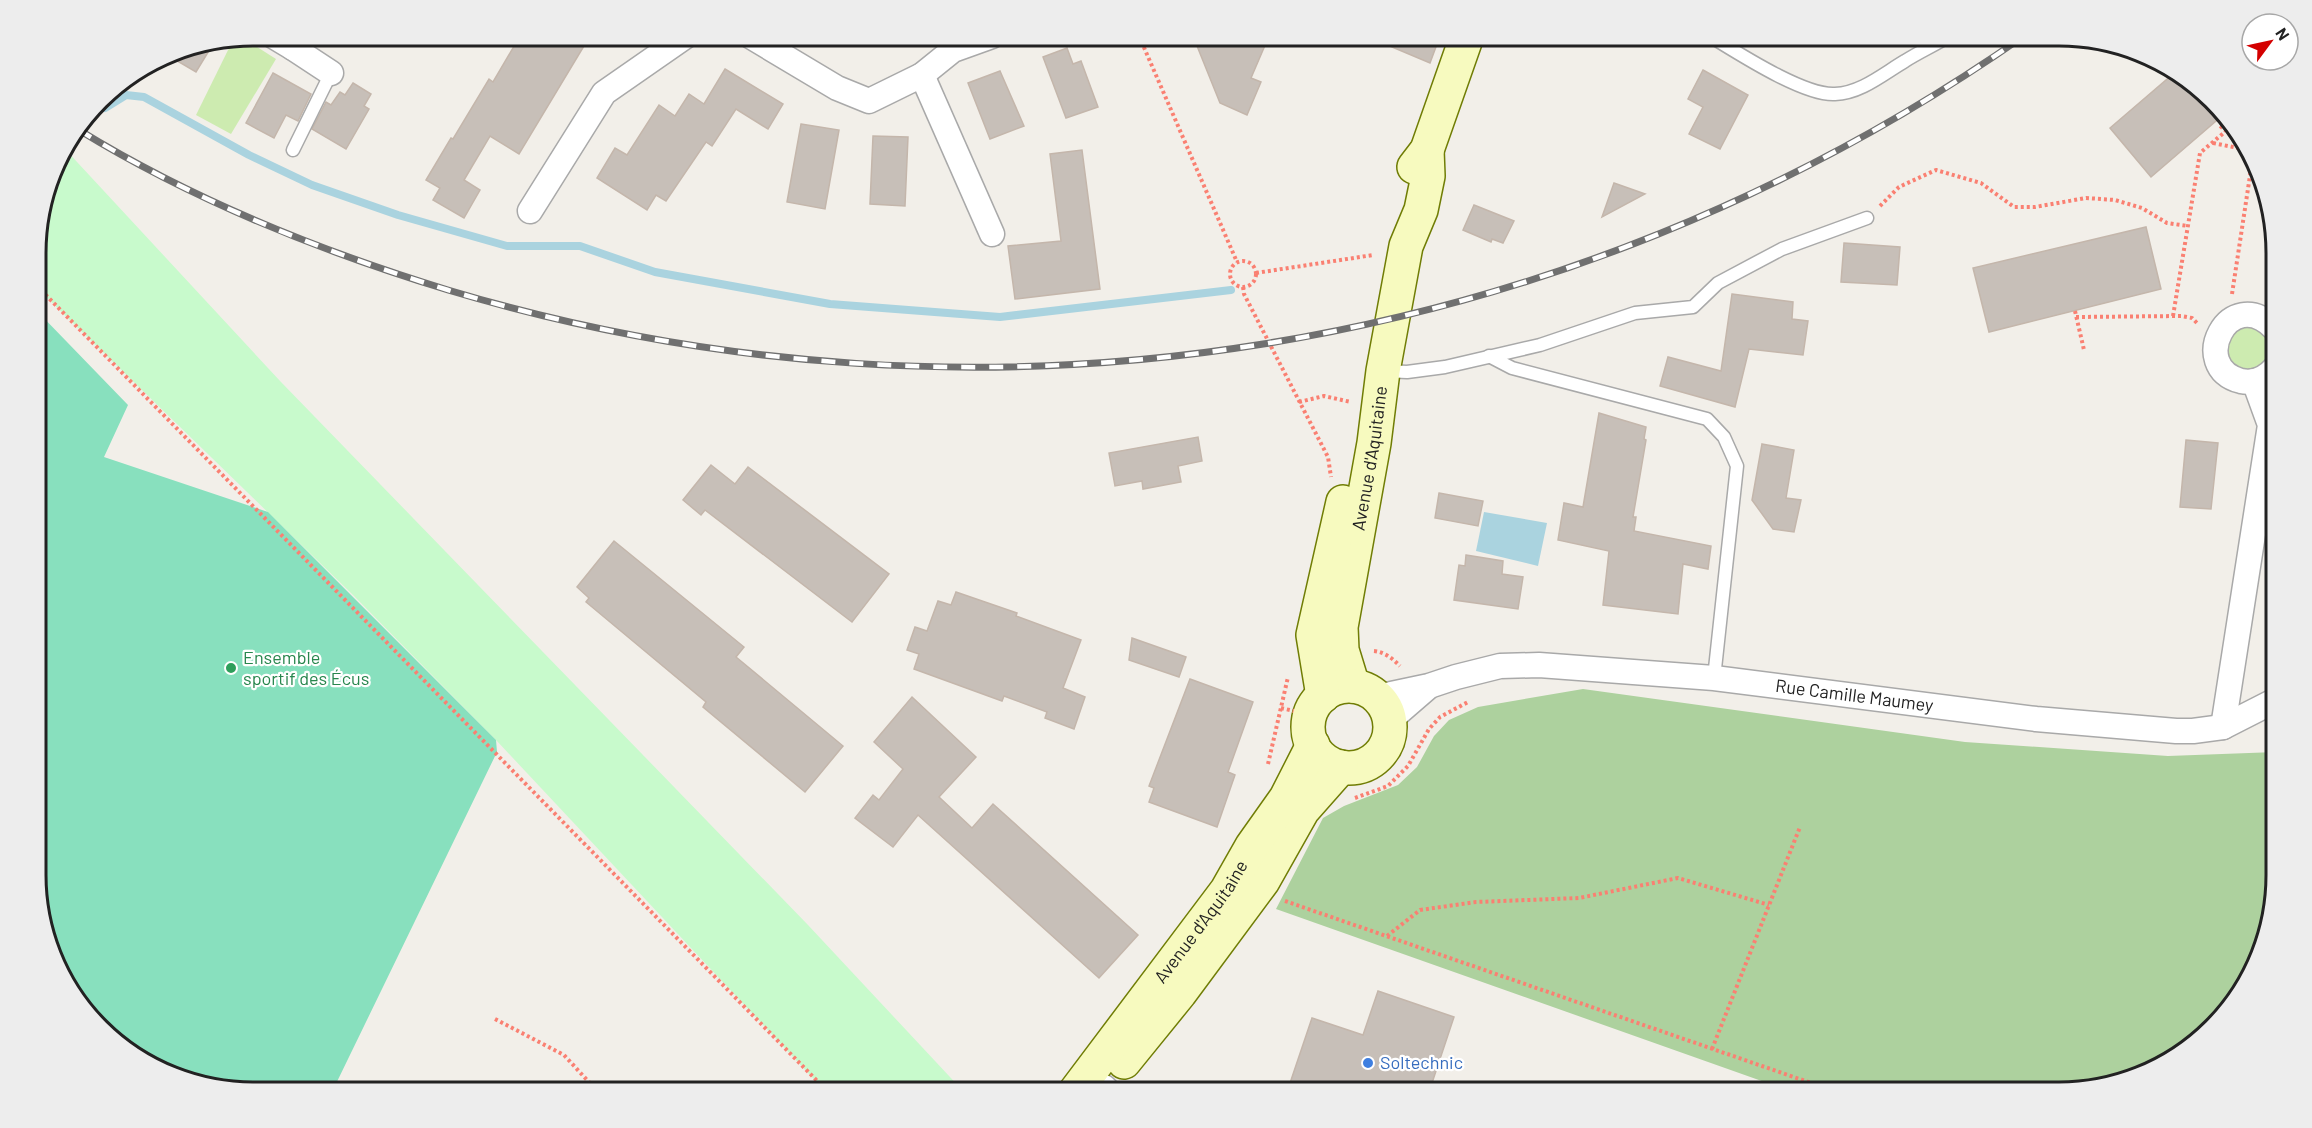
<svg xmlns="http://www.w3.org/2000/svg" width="2312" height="1128" font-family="Barlow,sans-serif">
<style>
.grass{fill:#cdebb0}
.forest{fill:#add19e}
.park{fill:#c8facc}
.pitch{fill:#88e0be}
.water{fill:#aad3df}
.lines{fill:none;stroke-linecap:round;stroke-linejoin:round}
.stream{stroke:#aad3df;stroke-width:8}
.building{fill:#c7bfb8;stroke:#c4b6ab;stroke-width:1.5}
.lane-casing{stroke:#a9a9a9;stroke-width:15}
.street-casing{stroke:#a9a9a9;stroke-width:27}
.secondary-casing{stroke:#707d05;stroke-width:36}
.path{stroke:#fa8072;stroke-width:4;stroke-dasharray:3 3;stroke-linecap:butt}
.lane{stroke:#fff;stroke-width:12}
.street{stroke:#fff;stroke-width:24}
.secondary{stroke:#f7fabf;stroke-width:33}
.rail-casing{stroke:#707070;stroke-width:7}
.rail{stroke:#fff;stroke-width:4.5;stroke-dasharray:14;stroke-linecap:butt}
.leisure-dot{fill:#2e9e5b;stroke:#fff;stroke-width:2}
.shop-dot{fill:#3f7fe0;stroke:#fff;stroke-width:2}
.labels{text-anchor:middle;stroke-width:4.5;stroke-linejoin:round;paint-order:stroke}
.street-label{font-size:18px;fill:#222;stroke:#fff}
.leisure-label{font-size:18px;fill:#27864d;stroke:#fff;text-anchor:start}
.shop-label{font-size:18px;fill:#366cbe;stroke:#fff;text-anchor:start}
.rim{fill:none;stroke:#222;stroke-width:3}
</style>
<rect width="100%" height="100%" fill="#f2efe9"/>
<!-- grass -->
<g class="grass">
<polygon points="243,38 276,59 231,134 196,115 233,40"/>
<circle cx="2248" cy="348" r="22"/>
</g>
<!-- forest -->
<polygon class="forest" points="1583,689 1965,742 2168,756 2276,752 2276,875 2254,970 2179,1056 2072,1092 1793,1092 1276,909 1323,818 1344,806 1398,785 1417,767 1434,736 1449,720 1478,707"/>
<!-- park -->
<polygon class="park" points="65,149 281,382 808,925 964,1092 826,1092 496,740 353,595 37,288 36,239 58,158"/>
<!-- pitch -->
<polygon class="pitch" points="37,311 128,405 104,457 268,512 496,740 497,752 332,1092 254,1092 158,1070 81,1007 38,903"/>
<!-- water -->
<polygon class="water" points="1484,512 1547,523 1538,566 1476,551"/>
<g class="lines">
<!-- stream -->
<polyline class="stream" points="105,108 126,95 144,97 249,155 312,185 398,215 507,246 580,246 655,272 830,304 1000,317 1231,290"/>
</g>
<!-- building -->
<g class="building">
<polygon points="520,36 590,36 519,154 490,136 464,180 480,190 464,218 433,200 440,188 426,180 451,138 453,139 489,79 493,82"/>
<polygon points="1193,36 1269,36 1251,78 1261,82 1247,115 1220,103"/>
<polygon points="1366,36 1440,36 1430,63"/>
<polygon points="213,44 196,72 167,55 171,52"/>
<polygon points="1067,48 1073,64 1081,61 1098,107 1066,118 1043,57"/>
<polygon points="725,69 783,104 768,129 736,109 712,146 706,142 666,201 656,195 647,210 597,178 615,148 627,155 659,105 675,116 689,94 704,104"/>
<polygon points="1703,70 1748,95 1720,149 1689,134 1703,107 1688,99"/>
<polygon points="1000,71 1024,126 990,139 968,83"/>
<polygon points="273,73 311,94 298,121 286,115 274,138 246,123"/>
<polygon points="2173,74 2223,115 2151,177 2110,128"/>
<polygon points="353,83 371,94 364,106 369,109 346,149 312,129 326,102 331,105 340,92 345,95"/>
<polygon points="801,124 839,130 825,209 787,202"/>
<polygon points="873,136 908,137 905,206 870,204"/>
<polygon points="1082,150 1100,289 1015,299 1008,246 1061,241 1050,154"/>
<polygon points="1614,183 1645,194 1602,217"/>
<polygon points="1474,205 1514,221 1503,243 1492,239 1491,242 1463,230"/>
<polygon points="2146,227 2161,289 1989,332 1973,268"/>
<polygon points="1844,243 1900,247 1897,285 1841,282"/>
<polygon points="1732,294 1793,302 1792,319 1808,321 1803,355 1749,349 1735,407 1660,386 1668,357 1721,371"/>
<polygon points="1599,413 1646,427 1644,439 1646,440 1633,517 1636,517 1634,531 1711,546 1708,569 1683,564 1678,614 1603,605 1609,551 1558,540 1564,503 1583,507"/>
<polygon points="1198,437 1202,461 1178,466 1181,482 1143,489 1142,481 1115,486 1109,453"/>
<polygon points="2186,440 2218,443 2211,509 2180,507"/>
<polygon points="1762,444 1794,450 1786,498 1801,500 1794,532 1773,529 1752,500"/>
<polygon points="711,465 735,484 748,467 889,574 852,622 705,510 701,515 683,500"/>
<polygon points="1439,493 1483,501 1478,526 1435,518"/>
<polygon points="614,541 744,647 736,657 843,746 805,792 703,707 706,702 586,602 589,598 577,587"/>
<polygon points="1466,555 1503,561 1502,574 1523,577 1518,609 1454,600 1459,565 1465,566"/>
<polygon points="956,592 1017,613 1016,616 1081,640 1063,688 1085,697 1074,729 1045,718 1047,712 1004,696 1002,701 914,669 919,654 907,650 915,627 927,631 938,601 951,605"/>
<polygon points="1132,638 1186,657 1179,677 1129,660"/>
<polygon points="1190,679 1253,702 1228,772 1235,775 1217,827 1149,802 1154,788 1149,786"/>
<polygon points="912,697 976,757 939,797 972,828 993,804 1138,935 1099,978 918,815 893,847 855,818 873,795 879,800 903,769 874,742"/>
<polygon points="1378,991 1454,1017 1429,1092 1287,1092 1312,1018 1363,1035"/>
</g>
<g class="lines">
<!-- lane casing -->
<g class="lane-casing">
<g id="lane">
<path d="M 1710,36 C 1738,53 1804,96 1835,94 C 1861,93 1883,74 1905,61 C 1919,52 1935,45 1949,36"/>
<polyline points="293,150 331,73"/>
<polyline points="1489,356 1512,368 1707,419 1724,437 1737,466 1714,678"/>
<polyline points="1385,371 1407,372 1445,367 1540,345 1635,313 1693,307 1718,283 1782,249 1867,218"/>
</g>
</g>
<!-- street casing -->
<g class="street-casing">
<g id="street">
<polyline points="273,36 293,48 301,36"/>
<polyline points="750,36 837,88 869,101 922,75 953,50 992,36"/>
<polyline points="293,48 331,73"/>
<polyline points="922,75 992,234"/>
<polyline points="530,211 604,93 686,36"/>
<path d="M 2274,328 C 2229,283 2187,367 2241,381 C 2254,384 2266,378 2275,368"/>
<path id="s1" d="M 1377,697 L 1429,686 L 1456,677 L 1500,666 L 1539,665 L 1714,678 L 2036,719 L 2176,731 L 2193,731 L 2223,727 L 2276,700"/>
<polyline points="1390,720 1427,688"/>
<polyline points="2223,727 2270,425 2254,381"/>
<polyline points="1104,1087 1109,1092"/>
</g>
</g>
<!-- secondary casing -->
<g class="secondary-casing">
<g id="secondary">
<polyline points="1414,167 1427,150 1467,36"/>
<path id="s2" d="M 1353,686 L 1342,650 L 1341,627 L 1374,443 L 1383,371 L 1406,246 L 1421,210 L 1428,176 L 1427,150"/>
<circle cx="1349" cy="727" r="41"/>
<polyline points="1323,696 1313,635 1343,502"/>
<polyline points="1124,1062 1180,993 1263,881 1303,810 1341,767"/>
<path id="s3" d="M 1075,1092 L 1227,890 L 1252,846 L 1286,798 L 1313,745"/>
</g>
</g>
<!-- path -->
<g class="path">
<polyline points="1139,36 1237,262"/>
<polyline points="2213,143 2243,149"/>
<polyline points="1880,206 1899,187 1936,170 1981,183 2014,207 2035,207 2086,198 2115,200 2142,208 2167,223 2188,226"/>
<circle cx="1243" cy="274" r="13"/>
<polyline points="1256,273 1373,255"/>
<polyline points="37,286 828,1092"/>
<polyline points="1243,287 1244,294 1328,457 1331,477"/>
<polyline points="2232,294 2251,169"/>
<polyline points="2075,311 2084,350"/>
<polyline points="2173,316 2200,153 2226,131 2220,126"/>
<polyline points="2076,317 2181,316 2192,318 2198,324"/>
<polyline points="1299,402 1324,396 1351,402"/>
<path d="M 1374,651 C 1385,652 1393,659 1400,666"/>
<polyline points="1281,708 1298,712"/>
<polyline points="1268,764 1288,677"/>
<polyline points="1355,798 1388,786 1408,766 1429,729 1440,717 1468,702"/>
<polyline points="1285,901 1814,1084 1823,1092"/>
<polyline points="1387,936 1420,910 1476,902 1579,898 1678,878 1769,905"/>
<polyline points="495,1019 564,1055 598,1092"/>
<polyline points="1712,1049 1800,827"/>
</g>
<!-- lane -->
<use href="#lane" class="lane"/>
<!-- street -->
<use href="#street" class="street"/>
<!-- secondary -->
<use href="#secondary" class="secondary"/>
<!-- rail casing -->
<g class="rail-casing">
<path id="rail" d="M 79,130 C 193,200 320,251 448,290 C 985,451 1564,357 2024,36"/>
</g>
<!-- rail -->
<use href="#rail" class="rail"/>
</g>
<!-- markers -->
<circle class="leisure-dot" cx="231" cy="668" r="6"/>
<circle class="shop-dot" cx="1368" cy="1063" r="6"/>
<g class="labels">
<!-- street labels -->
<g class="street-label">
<text dy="6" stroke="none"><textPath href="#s2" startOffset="232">Avenue d'Aquitaine</textPath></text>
<text dy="6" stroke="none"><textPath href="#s1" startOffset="483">Rue Camille Maumey</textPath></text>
<text dy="6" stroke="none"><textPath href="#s3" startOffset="212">Avenue d'Aquitaine</textPath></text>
</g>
<!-- leisure labels -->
<g class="leisure-label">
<text x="243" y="664">Ensemble<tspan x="243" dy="21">sportif des Écus</tspan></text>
</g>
<!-- shop labels -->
<g class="shop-label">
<text x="1380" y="1069">Soltechnic</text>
</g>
</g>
<!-- crop -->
<path d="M0 0H2312V1128H0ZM253 46H2059A207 207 0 0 1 2266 253V875A207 207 0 0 1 2059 1082H253A207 207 0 0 1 46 875V253A207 207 0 0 1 253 46Z" fill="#ededed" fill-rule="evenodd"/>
<path class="rim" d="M253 46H2059A207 207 0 0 1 2266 253V875A207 207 0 0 1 2059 1082H253A207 207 0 0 1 46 875V253A207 207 0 0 1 253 46Z"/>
<!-- north arrow -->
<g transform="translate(2270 42) rotate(57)"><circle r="28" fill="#ffffff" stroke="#a7a7a7" stroke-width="1.5"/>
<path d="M0-4.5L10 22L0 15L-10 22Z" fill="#d40000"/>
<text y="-9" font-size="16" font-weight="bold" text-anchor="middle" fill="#222222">N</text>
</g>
</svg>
